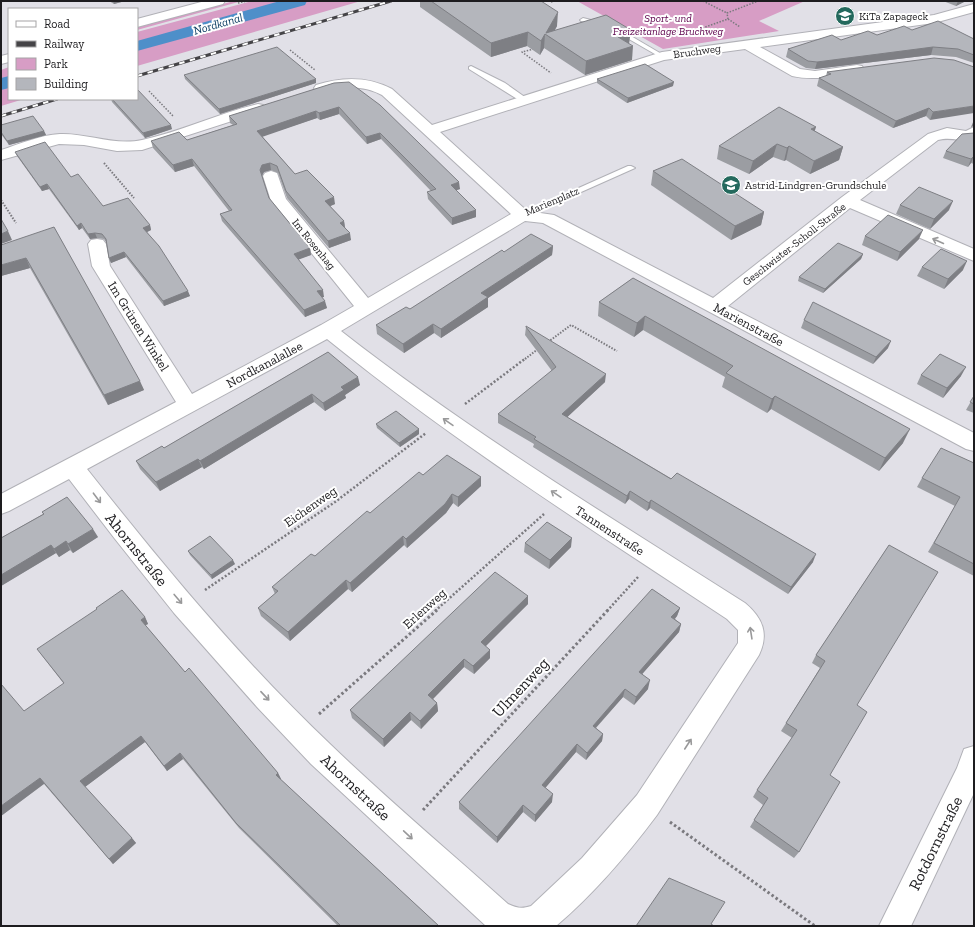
<svg xmlns="http://www.w3.org/2000/svg" width="975" height="927" font-family="'Zilla Slab',serif">
<style>
.green{fill:#d79dc5}
.lines{fill:none;stroke-linecap:round;stroke-linejoin:round}
.canal{fill:#4e8fc9;fill-rule:evenodd}
.service-casing{stroke:#b1b1b7;stroke-width:2}
.minor-casing{stroke:#b1b1b7;stroke-width:2}
.secondary-casing{stroke:#b1b1b7;stroke-width:2}
.path-far3{stroke:#7a797e;stroke-width:1.5;stroke-dasharray:1.5 1.5;stroke-linecap:butt}
.path-far2{stroke:#7a797e;stroke-width:2;stroke-dasharray:1.5 1.5;stroke-linecap:butt}
.path-far1{stroke:#7a797e;stroke-width:2.5;stroke-dasharray:2 2;stroke-linecap:butt}
.path{stroke:#7a797e;stroke-width:3;stroke-dasharray:2.5 2.5;stroke-linecap:butt}
.service{fill:#fff;fill-rule:evenodd}
.minor{fill:#fff;fill-rule:evenodd}
.secondary{fill:#fff;fill-rule:evenodd}
.rail-casing{stroke:#454447;stroke-width:3}
.rail{stroke:#fff;stroke-width:2;stroke-dasharray:5.5;stroke-linecap:butt}
.wall{fill:#9b9da2}
.shaded-wall{fill:#7e7f84}
.building{fill:#b4b6bc;stroke:#7e7f84}
.oneway{stroke:#99999a}
.labels{text-anchor:middle;stroke-width:4;stroke-linejoin:round;paint-order:stroke}
.far-poi-label{font-size:11px;fill:#1d1c1f;stroke:#fff;text-anchor:start}
.far-park-label{font-size:11px;font-style:italic;fill:#5c004b;stroke:#fff}
.far-street-label{font-size:11px;fill:#1d1c1f;stroke:#fff}
.far-water-label{font-size:12px;font-style:italic;fill:#00355b;stroke:#fff}
.street-label{font-size:13px;fill:#1d1c1f;stroke:#fff}
.near-street-label{font-size:16px;fill:#1d1c1f;stroke:#fff}
</style>
<rect width="100%" height="100%" fill="#e1e0e7"/>
<!-- green -->
<g class="green">
<polygon points="234,1 242,1 137,30 137,27"/>
<polygon points="252,1 361,1 137,66 137,32"/>
<polygon points="577,1 805,1 759,21 779,31 663,49"/>
<polygon points="9,67 9,99 24,99 1,106 1,70"/>
</g>
<g class="lines">
<!-- canal -->
<g class="canal">
<polygon points="280,1 307,1 305,5 137,51 137,41"/>
<polygon points="9,76 9,88 1,90 1,78"/>
</g>
<!-- service casing -->
<g class="service-casing">
<g id="service">
<polygon points="583,18 603,23 604,24 601,26 581,21 580,20"/>
<polygon points="615,29 619,29 665,56 660,57 615,31"/>
<polygon points="471,66 505,83 529,100 528,102 522,102 469,69 469,67"/>
<polygon points="628,166 631,166 635,168 525,217 522,218 518,215"/>
</g>
</g>
<!-- minor casing -->
<g class="minor-casing">
<g id="minor">
<path d="M 974,4 L 974,12 L 934,23 L 760,47 L 800,69 L 815,71 L 857,65 L 862,66 L 864,69 L 862,72 L 857,73 C 835,76 814,81 792,76 L 745,49 L 664,60 L 440,132 L 527,211 L 554,215 L 713,298 L 842,197 L 928,134 L 947,128 L 966,131 L 974,127 L 974,140 C 962,143 953,136 938,140 L 860,200 L 974,249 L 974,261 L 850,208 L 728,306 L 974,433 L 974,451 L 966,449 L 543,223 L 525,221 L 341,331 C 469,431 608,516 745,603 C 763,618 769,634 759,655 L 657,815 C 627,855 594,894 556,926 L 486,926 L 311,764 L 257,707 L 174,613 L 115,539 L 69,479 L 9,511 L 1,514 L 1,494 L 176,402 L 92,266 L 88,244 L 91,240 L 97,239 L 103,240 L 106,244 L 110,266 L 192,394 L 321,325 L 354,306 L 272,204 L 263,176 L 265,173 L 271,171 L 277,173 L 286,199 L 368,298 L 511,214 L 382,95 C 367,87 352,86 335,89 C 328,90 323,93 316,91 L 314,88 L 316,85 C 342,77 367,76 392,89 L 432,125 L 662,52 L 934,15 ZM 327,339 C 454,442 591,529 727,619 L 738,630 L 738,643 L 637,795 L 582,858 L 531,906 C 522,909 516,908 508,904 C 449,851 388,800 331,745 C 242,661 163,565 87,469 Z"/>
<path d="M 258,104 L 263,105 L 265,108 L 263,111 L 142,150 L 117,151 L 84,145 L 59,144 L 1,160 L 1,150 C 20,144 40,135 60,134 C 87,133 115,146 142,140 C 180,132 219,113 258,104 Z"/>
<polygon points="974,746 974,793 911,926 879,926 957,768 964,749"/>
</g>
</g>
<!-- secondary casing -->
<g class="secondary-casing">
<g id="secondary">
<polygon points="205,1 225,1 223,4 137,27 137,19"/>
<polygon points="9,54 9,62 1,64 1,56"/>
</g>
</g>
<!-- path-far3 -->
<g class="path-far3">
<polyline points="703,1 727,13"/>
<polyline points="551,2 554,1"/>
<polyline points="238,3 247,1"/>
<polyline points="728,19 740,27"/>
<polyline points="694,31 728,19 727,13 758,1"/>
<polyline points="534,49 522,52 551,73"/>
<polyline points="290,50 315,70"/>
<polyline points="149,91 173,116"/>
</g>
<!-- path-far2 -->
<g class="path-far2">
<polyline points="104,163 134,198"/>
<polyline points="1,200 16,223"/>
<polyline points="548,342 571,325 617,351"/>
<polyline points="525,359 538,349"/>
</g>
<!-- path-far1 -->
<g class="path-far1">
<polyline points="465,404 526,358"/>
<polyline points="205,590 335,502 426,433"/>
<polyline points="435,611 544,514"/>
<polyline points="607,611 638,577"/>
</g>
<!-- path -->
<g class="path">
<polyline points="319,714 437,610"/>
<polyline points="423,810 608,610"/>
<polyline points="670,822 815,926"/>
</g>
<!-- service -->
<use href="#service" class="service"/>
<!-- minor -->
<use href="#minor" class="minor"/>
<!-- secondary -->
<use href="#secondary" class="secondary"/>
<!-- rail casing -->
<g class="rail-casing">
<g id="rail">
<polyline points="137,76 391,1"/>
<polyline points="1,116 57,99"/>
</g>
</g>
<!-- rail -->
<use href="#rail" class="rail"/>
</g>
<!-- wall -->
<g class="wall">
<polygon points="109,1 125,1 114,4"/>
<polygon points="420,1 541,1 557,26 555,30 630,44 632,60 585,75 544,48 540,55 527,46 491,57 420,7"/>
<polygon points="943,1 966,1 956,6"/>
<polygon points="912,30 974,39 974,63 956,57 931,55 815,69 806,68 786,57 788,49 841,40 877,35"/>
<polygon points="974,67 930,120 926,116 893,128 817,86 819,78 826,76 827,72"/>
<polygon points="184,75 316,83 220,114 185,79"/>
<polygon points="597,79 673,86 627,103 597,83"/>
<polygon points="334,83 460,189 456,190 476,210 476,217 452,225 428,199 427,192 431,191 381,139 367,144 339,114 320,120 317,118 262,136 295,174 335,204 330,206 344,221 345,227 351,240 329,248 287,198 278,173 271,170 264,172 262,175 269,198 310,248 311,255 298,259 324,297 322,297 327,308 305,317 222,221 220,214 229,211 194,166 175,172 153,148 151,141 187,140 233,125 230,123 229,116"/>
<polygon points="111,99 137,99 172,129 145,138 112,102"/>
<polygon points="1,125 44,131 46,135 9,145 1,134"/>
<polygon points="815,131 843,147 839,160 810,174 786,160 784,161 773,157 749,174 717,159 719,146"/>
<polygon points="974,133 974,164 971,163 968,167 943,158 946,151"/>
<polygon points="15,152 71,177 103,206 150,225 151,230 147,232 190,296 164,306 126,257 111,263 109,258 106,242 104,239 97,238 90,239 82,228 79,230 49,189 42,191 17,156"/>
<polygon points="653,171 764,212 761,225 731,240 651,185"/>
<polygon points="900,205 949,210 930,229 896,214"/>
<polygon points="54,227 144,390 108,405 30,268 1,276"/>
<polygon points="865,236 919,239 897,261 862,245"/>
<polygon points="553,246 552,255 488,298 488,307 441,338 434,333 404,353 377,334 376,325 410,309 504,252"/>
<polygon points="863,254 861,259 823,293 798,281 799,277"/>
<polygon points="922,267 963,270 944,289 917,276"/>
<polygon points="633,278 903,443 879,471 771,409 767,413 722,387 725,377 643,330 634,337 598,316 599,302"/>
<polygon points="804,320 888,348 873,364 801,328"/>
<polygon points="526,327 605,382 567,417 813,562 788,594 650,508 647,511 629,499 625,504 533,447 534,444 498,423 498,414 552,371 525,335"/>
<polygon points="328,352 360,385 345,395 346,398 325,411 314,402 204,469 202,467 160,491 140,469 136,461 164,448"/>
<polygon points="921,375 961,376 943,398 917,384"/>
<polygon points="974,396 974,413 966,410"/>
<polygon points="376,424 419,429 419,434 400,447 377,428"/>
<polygon points="974,463 974,576 928,552 955,506 917,487 922,478"/>
<polygon points="423,475 481,477 481,486 458,507 453,503 446,513 407,548 404,545 352,592 348,589 290,641 261,616 258,608 275,594 272,587 315,556 370,513"/>
<polygon points="42,512 98,537 73,553 70,550 59,557 56,553 1,586 1,538 43,514"/>
<polygon points="525,543 571,547 549,569 524,552"/>
<polygon points="889,545 857,705 799,852 794,858 750,827 763,805 753,797 757,790 792,738 781,731 786,723 820,668 812,663 816,655"/>
<polygon points="188,551 235,564 212,579 190,555"/>
<polygon points="528,596 528,604 485,646 490,658 474,674 464,667 433,699 437,703 438,711 421,729 411,720 384,747 352,718 350,710"/>
<polygon points="680,608 677,616 675,619 681,624 679,632 642,674 648,689 634,705 623,697 596,728 603,734 602,741 586,760 576,752 545,788 552,802 535,822 523,812 497,843 459,809 459,802"/>
<polygon points="145,617 148,624 145,625 185,672 278,773 281,779 280,779 439,926 338,926 239,828 183,759 167,771 145,742 85,787 136,843 113,864 44,784 1,816 24,711 64,684 37,649"/>
</g>
<!-- shaded-wall -->
<g class="shaded-wall">
<polygon points="113,1 125,1 114,4"/>
<polygon points="958,1 966,1 956,6"/>
<polygon points="558,12 557,26 550,38 546,33"/>
<polygon points="631,30 629,44 618,37 622,34"/>
<polygon points="528,32 527,46 491,57 491,43"/>
<polygon points="545,34 544,48 540,55 541,41"/>
<polygon points="633,46 632,60 585,75 586,61"/>
<polygon points="933,47 931,55 815,69 817,62"/>
<polygon points="316,79 316,83 220,114 219,109"/>
<polygon points="674,82 673,86 627,103 628,98"/>
<polygon points="974,106 974,113 930,120 933,112"/>
<polygon points="339,107 339,114 320,120 319,113"/>
<polygon points="929,108 926,116 893,128 896,121"/>
<polygon points="316,111 317,118 259,138 257,131"/>
<polygon points="974,120 974,126 971,127"/>
<polygon points="171,125 172,129 145,138 143,133"/>
<polygon points="816,127 812,140 811,129"/>
<polygon points="44,131 46,135 9,145 7,141"/>
<polygon points="380,133 381,139 367,144 366,137"/>
<polygon points="777,144 773,157 749,174 753,161"/>
<polygon points="789,146 786,160 784,161 787,148"/>
<polygon points="843,147 839,160 810,174 814,161"/>
<polygon points="974,156 971,163 968,167 971,159"/>
<polygon points="192,159 194,166 175,172 173,165"/>
<polygon points="270,163 271,170 264,172 262,176 260,170 262,165"/>
<polygon points="459,182 460,189 451,192 451,185"/>
<polygon points="47,184 49,189 42,191 40,187"/>
<polygon points="334,197 335,204 326,208 325,201"/>
<polygon points="953,201 949,210 930,229 934,219"/>
<polygon points="476,210 476,217 452,225 452,218"/>
<polygon points="764,212 761,225 731,240 735,226"/>
<polygon points="344,221 345,228 340,223"/>
<polygon points="81,223 82,228 79,230 77,226"/>
<polygon points="150,225 151,230 145,233 143,228"/>
<polygon points="923,230 919,239 897,261 900,252"/>
<polygon points="8,231 12,240 1,244 1,234"/>
<polygon points="95,233 97,238 90,239 88,234"/>
<polygon points="350,233 351,240 329,248 328,241"/>
<polygon points="553,246 552,255 488,298 488,307 441,338 441,329 481,293"/>
<polygon points="310,248 311,255 295,261 294,254"/>
<polygon points="124,252 126,257 111,263 109,258"/>
<polygon points="863,254 861,259 823,293 825,289"/>
<polygon points="26,258 30,268 1,276 1,265"/>
<polygon points="967,261 963,270 944,289 948,279"/>
<polygon points="323,290 324,297 318,298 317,291"/>
<polygon points="188,291 190,296 164,306 163,301"/>
<polygon points="325,301 327,308 305,317 304,310"/>
<polygon points="645,316 643,330 634,337 637,323"/>
<polygon points="433,324 434,333 404,353 403,344"/>
<polygon points="891,341 888,348 873,364 876,357"/>
<polygon points="966,367 961,376 943,398 947,388"/>
<polygon points="606,374 605,382 561,423 562,414"/>
<polygon points="358,377 360,385 345,395 346,398 325,411 323,403 341,387"/>
<polygon points="140,381 144,390 108,405 104,395"/>
<polygon points="312,394 314,402 204,469 200,461"/>
<polygon points="775,396 771,409 767,413 772,399"/>
<polygon points="419,429 419,434 400,447 399,443"/>
<polygon points="910,429 903,443 879,471 885,458"/>
<polygon points="198,459 202,467 160,491 156,482"/>
<polygon points="481,477 481,486 458,507 458,497"/>
<polygon points="630,491 629,499 625,504 627,496"/>
<polygon points="452,494 453,503 446,513 407,548 406,539"/>
<polygon points="651,500 650,508 647,511 649,503"/>
<polygon points="93,529 98,537 73,553 68,544"/>
<polygon points="403,536 404,545 352,592 350,583"/>
<polygon points="572,538 571,547 549,569 550,560"/>
<polygon points="66,541 70,550 59,557 54,549"/>
<polygon points="51,545 56,553 1,586 1,575"/>
<polygon points="816,554 813,562 788,594 791,587"/>
<polygon points="233,560 235,564 212,579 211,575"/>
<polygon points="346,580 348,589 290,641 288,632"/>
<polygon points="528,596 528,604 481,651 481,642"/>
<polygon points="680,608 677,616 669,625 671,617"/>
<polygon points="145,617 148,624 144,626 141,620"/>
<polygon points="681,624 679,632 637,680 639,672"/>
<polygon points="490,650 490,658 474,674 473,666"/>
<polygon points="464,659 464,667 429,703 428,695"/>
<polygon points="650,680 648,689 634,705 636,697"/>
<polygon points="625,689 623,697 591,733 593,726"/>
<polygon points="437,703 438,711 421,729 420,721"/>
<polygon points="410,712 411,720 384,747 383,739"/>
<polygon points="603,734 602,741 586,760 587,753"/>
<polygon points="141,736 145,742 85,787 80,781"/>
<polygon points="577,744 576,752 541,793 542,785"/>
<polygon points="180,753 183,759 167,771 164,766"/>
<polygon points="278,773 281,779 278,781 276,775"/>
<polygon points="40,778 45,783 1,816 1,806"/>
<polygon points="553,794 552,802 535,822 535,815"/>
<polygon points="523,805 523,812 497,843 497,837"/>
<polygon points="132,838 136,843 113,864 109,859"/>
</g>
<!-- building -->
<g class="building">
<polygon points="431,1 541,1 558,12 546,33 606,15 631,30 622,34 623,35 618,37 633,46 586,61 545,34 541,41 528,32 491,43"/>
<polygon points="938,21 974,39 974,55 958,49 933,47 817,62 808,61 788,49 832,35 841,40 868,31 877,35 904,26 912,30"/>
<polygon points="277,47 316,79 219,109 184,75"/>
<polygon points="934,58 954,60 974,67 974,106 933,112 929,108 896,121 819,78 831,74 827,72"/>
<polygon points="645,64 674,82 628,98 597,79"/>
<polygon points="349,82 380,105 459,182 451,185 476,210 452,218 427,192 436,189 380,133 366,137 339,107 319,113 316,111 257,131 295,174 307,170 334,197 325,201 344,221 340,223 350,233 328,241 286,191 277,166 270,163 262,165 260,170 269,198 310,248 294,254 323,290 317,291 325,301 304,310 220,214 232,210 192,159 173,165 151,141 179,132 187,140 237,124 229,116 334,83"/>
<polygon points="137,89 171,125 143,133 112,99 137,99"/>
<polygon points="779,107 816,127 811,129 843,147 814,161 789,146 787,148 777,144 753,161 719,146"/>
<polygon points="33,116 44,131 7,141 1,132 1,125"/>
<polygon points="974,133 974,156 971,159 946,151 962,134"/>
<polygon points="45,142 71,177 78,174 103,206 128,198 150,225 143,228 159,246 188,291 163,301 124,252 109,258 106,239 102,234 95,233 88,234 81,223 77,226 47,184 40,187 15,152"/>
<polygon points="682,159 764,212 735,226 653,171"/>
<polygon points="919,187 953,201 934,219 900,205"/>
<polygon points="888,215 923,230 900,252 865,236"/>
<polygon points="1,219 8,231 1,234"/>
<polygon points="54,227 140,381 104,395 26,258 1,265 1,245"/>
<polygon points="531,234 553,246 481,293 488,297 441,329 433,324 403,344 376,325 406,307 410,309 502,250 504,252"/>
<polygon points="838,243 863,254 825,289 799,277"/>
<polygon points="941,249 967,261 948,279 922,267"/>
<polygon points="633,278 910,429 885,458 775,396 772,399 726,373 733,366 645,316 637,323 599,302"/>
<polygon points="813,302 891,341 876,357 804,320"/>
<polygon points="526,326 606,374 562,414 671,479 677,473 816,554 791,587 651,500 649,503 630,491 627,496 534,439 536,437 498,414 556,367 526,327"/>
<polygon points="328,352 358,377 341,387 344,390 323,403 312,394 200,461 198,459 156,482 136,461 162,446 164,448"/>
<polygon points="940,354 966,367 947,388 921,375"/>
<polygon points="974,396 974,404 970,402"/>
<polygon points="396,411 419,429 399,443 376,424"/>
<polygon points="941,448 974,463 974,564 934,543 960,497 922,478"/>
<polygon points="447,455 481,477 458,497 452,494 445,504 406,539 403,536 350,583 346,580 288,632 258,608 278,591 272,587 311,554 315,556 367,511 370,513 419,472 423,475"/>
<polygon points="67,497 93,529 68,544 66,541 54,549 51,545 1,575 1,538 44,514 42,512"/>
<polygon points="547,522 572,538 550,560 525,543"/>
<polygon points="210,536 233,560 211,575 188,551"/>
<polygon points="889,545 938,572 857,705 867,712 830,775 840,782 799,852 754,820 768,798 757,790 797,730 786,723 825,661 816,655"/>
<polygon points="495,572 528,596 481,642 490,650 473,666 464,659 428,695 437,703 420,721 410,712 383,739 350,710"/>
<polygon points="652,589 680,608 671,617 681,624 639,672 650,680 636,697 625,689 593,726 603,734 587,753 577,744 542,785 553,794 535,815 523,805 497,837 459,802"/>
<polygon points="122,590 145,617 141,620 185,672 189,668 278,773 276,775 439,926 341,926 236,823 180,753 164,766 141,736 80,781 132,838 109,859 40,778 1,806 1,684 24,711 64,683 37,649 97,609 96,608"/>
<polygon points="669,878 725,902 711,924 714,926 636,926"/>
</g>
<!-- one-way arrows -->
<defs><path id="oneway-shaft" d="M-6 0H5M1.5-3L5.5 0L1.5 3" fill="none" stroke-width="1.6" stroke-linecap="round" stroke-linejoin="round"/></defs>
<g class="oneway">
<use href="#oneway-shaft" transform="translate(938 241) rotate(-156)"/>
<use href="#oneway-shaft" transform="translate(448 422) rotate(-145)"/>
<use href="#oneway-shaft" transform="translate(556 494) rotate(-146)"/>
<use href="#oneway-shaft" transform="translate(97 498) rotate(53)"/>
<use href="#oneway-shaft" transform="translate(178 599) rotate(50)"/>
<use href="#oneway-shaft" transform="translate(751 633) rotate(-99)"/>
<use href="#oneway-shaft" transform="translate(265 696) rotate(47)"/>
<use href="#oneway-shaft" transform="translate(688 744) rotate(-57)"/>
<use href="#oneway-shaft" transform="translate(408 835) rotate(43)"/>
</g>
<!-- icons -->
<defs>
<g id="school-disc" transform="scale(1)"><circle r="9.5" fill="#24695d" stroke="#fff"/><path d="M0-5L7-2L0 1L-7-2ZM-4 1L0 2.5L4 1V4Q0 6-4 4Z" fill="#fff"/></g>
</defs>
<g fill-rule="evenodd">
<use href="#school-disc" x="845" y="16"/>
<use href="#school-disc" x="731" y="185"/>
</g>
<g class="labels">
<!-- far-poi labels -->
<g class="far-poi-label">
<text x="859" y="20">KiTa Zapageck</text>
<text x="745" y="189">Astrid-Lindgren-Grundschule</text>
</g>
<!-- far-park labels -->
<g class="far-park-label">
<text x="668" y="22">Sport- und<tspan x="668" dy="13">Freizeitanlage Bruchweg</tspan></text>
</g>
<!-- far-street labels -->
<g class="far-street-label">
<text transform="translate(697 51) rotate(-8)" y="4">Bruchweg</text>
<text transform="translate(552 201) rotate(-23)" y="4">Marienplatz</text>
<text transform="translate(314 244) rotate(51)" y="4">Im Rosenhag</text>
<text transform="translate(794 244) rotate(-38)" y="4">Geschwister-Scholl-Straße</text>
</g>
<!-- far-water labels -->
<g class="far-water-label">
<text transform="translate(218 24) rotate(-16)" y="4">Nordkanal</text>
</g>
<!-- street labels -->
<g class="street-label">
<text transform="translate(749 324) rotate(28)" y="5">Marienstraße</text>
<text transform="translate(139 326) rotate(58)" y="5">Im Grünen Winkel</text>
<text transform="translate(264 364) rotate(-28)" y="5">Nordkanalallee</text>
<text transform="translate(310 506) rotate(-35)" y="5">Eichenweg</text>
<text transform="translate(610 530) rotate(33)" y="5">Tannenstraße</text>
<text transform="translate(424 608) rotate(-42)" y="5">Erlenweg</text>
</g>
<!-- near-street labels -->
<g class="near-street-label">
<text transform="translate(137 549) rotate(51)" y="6">Ahornstraße</text>
<text transform="translate(520 687) rotate(-47)" y="6">Ulmenweg</text>
<text transform="translate(356 787) rotate(43)" y="6">Ahornstraße</text>
<text transform="translate(935 843) rotate(-64)" y="6">Rotdornstraße</text>
</g>
</g>
<!-- border -->
<rect width="975" height="927" fill="none" stroke="#1d1c1f" stroke-width="4"/>
<!-- legend -->
<rect x="8" y="8" width="130" height="92" fill="#ffffff" stroke="#a5a4a5"/>
<rect x="16" y="21" width="20" height="6" fill="#ffffff" stroke="#a5a4a5"/>
<text x="44" y="28" font-size="12" fill="#1d1c1f">Road</text>
<rect x="16" y="41" width="20" height="6" fill="#454447" stroke="#a5a4a5"/>
<text x="44" y="48" font-size="12" fill="#1d1c1f">Railway</text>
<rect x="16" y="58" width="20" height="12" fill="#d79dc5" stroke="#a5a4a5"/>
<text x="44" y="68" font-size="12" fill="#1d1c1f">Park</text>
<rect x="16" y="78" width="20" height="12" fill="#b4b6bc" stroke="#a5a4a5"/>
<text x="44" y="88" font-size="12" fill="#1d1c1f">Building</text>
</svg>
